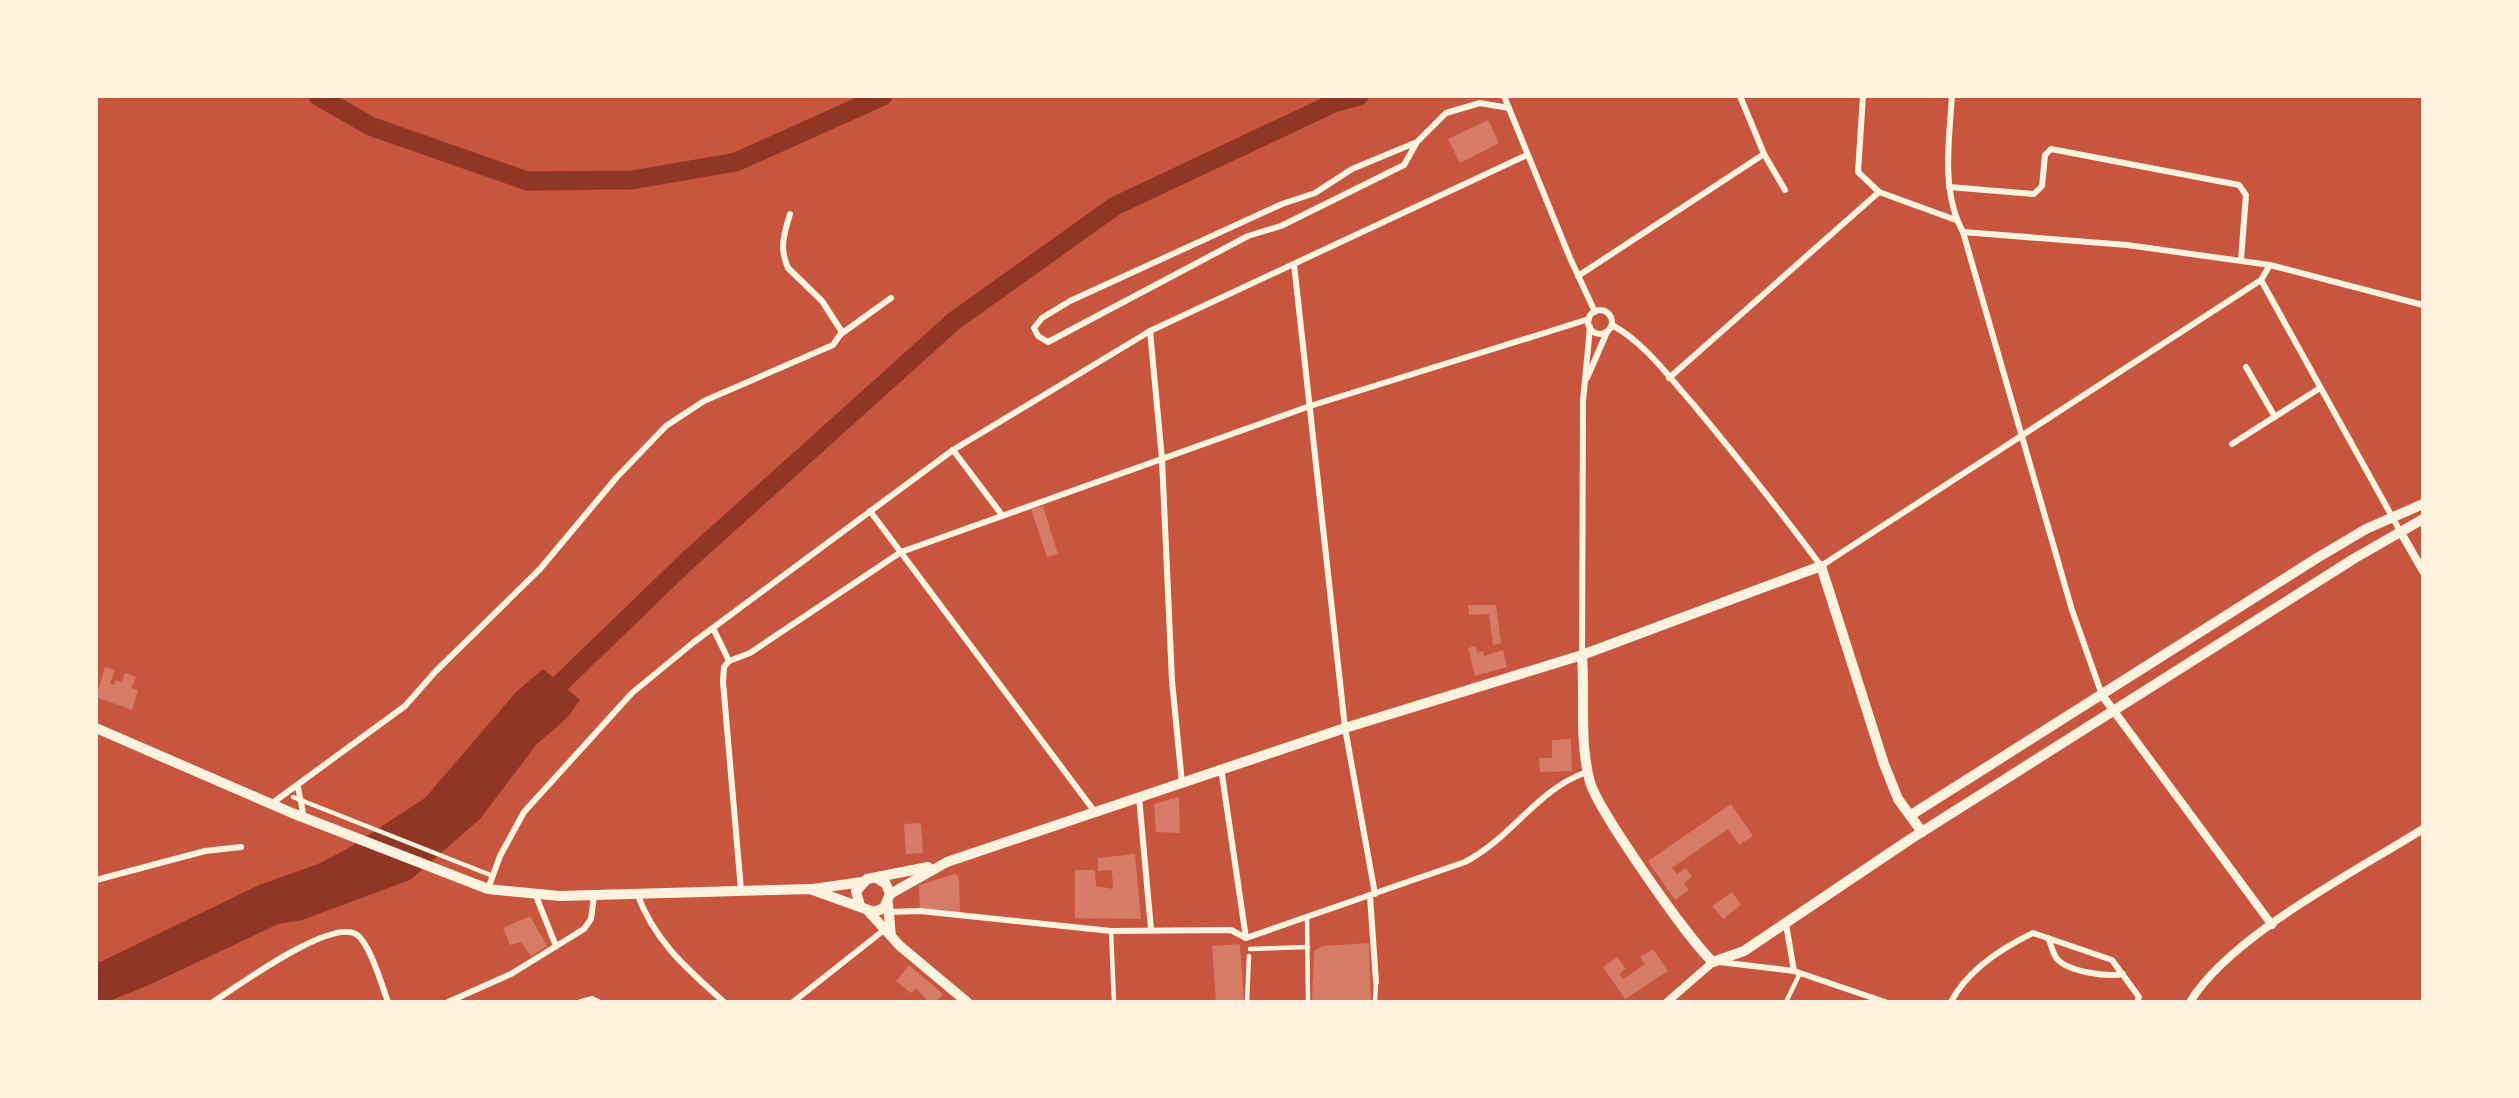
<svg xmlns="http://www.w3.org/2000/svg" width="2519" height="1098" font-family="Mulish,sans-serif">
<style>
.water{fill:#8f3625}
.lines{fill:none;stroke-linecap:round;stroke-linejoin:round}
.river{stroke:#8f3625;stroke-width:19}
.building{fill:#d67c66}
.pedestrian{stroke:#fff3e0;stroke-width:4.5}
.minor{stroke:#fff3e0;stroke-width:6}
.tertiary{stroke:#fff3e0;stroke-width:8}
.primary{stroke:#fff3e0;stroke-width:10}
</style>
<rect width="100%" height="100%" fill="#c8553d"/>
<!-- water -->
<polygon class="water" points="543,669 580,700 568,717 536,745 480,819 410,880 302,920 278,924 151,984 107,1002 96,1002 96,964 259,885 318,864 347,849 425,798 517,691"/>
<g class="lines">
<!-- river -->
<g class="river">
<polyline points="318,96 370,126 527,181 632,180 736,162 883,96"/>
<polyline points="541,702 686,562 954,321 1115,206 1336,102 1359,96"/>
</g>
</g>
<!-- building -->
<g class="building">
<polygon points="1488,120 1499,143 1460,163 1448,139"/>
<polygon points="1043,506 1058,554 1047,557 1031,509"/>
<polygon points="1468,605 1496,605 1501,643 1493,645 1489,614 1469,615"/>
<polygon points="1476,646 1477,653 1483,651 1484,656 1503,650 1507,667 1475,676 1468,648"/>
<polygon points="105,667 115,670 110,683 114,685 116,680 122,682 125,673 136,677 131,688 138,690 132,710 96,697"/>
<polygon points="1571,739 1572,771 1540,772 1539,758 1552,758 1552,740"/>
<polygon points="1179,797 1180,833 1156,832 1154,804"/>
<polygon points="1731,804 1753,836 1739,845 1728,829 1672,868 1677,874 1686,868 1692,877 1684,883 1689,890 1675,900 1648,861"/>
<polygon points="921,823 923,853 906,854 904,824"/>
<polygon points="1135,854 1141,919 1075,918 1075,870 1095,870 1096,886 1113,889 1112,870 1098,871 1098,858"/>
<polygon points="955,874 959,877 960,914 920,911 919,885"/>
<polygon points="1732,892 1741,905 1723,919 1712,906"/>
<polygon points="530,916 547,946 531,956 521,942 510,945 503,928"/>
<polygon points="1369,943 1371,1002 1312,1002 1314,951 1323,946"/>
<polygon points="1240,944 1244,1002 1216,1002 1212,946"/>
<polygon points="1653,949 1668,971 1625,999 1603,967 1617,957 1626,969 1619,974 1623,979 1645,964 1640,957"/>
<polygon points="909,965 943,994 936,1002 929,1002 916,988 911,993 896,981"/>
</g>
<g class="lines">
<!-- pedestrian -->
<g class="pedestrian">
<polyline points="293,797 493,876"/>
<polyline points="1307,918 1308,1002"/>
<polyline points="1111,931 1114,1002"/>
<polyline points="1250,949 1308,947"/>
<polyline points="1247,1002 1249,956"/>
<polyline points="1375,1002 1376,982"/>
<polyline points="1786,1002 1800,973"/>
</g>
<!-- minor -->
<g class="minor">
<polyline points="1504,96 1570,258 1595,312"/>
<polyline points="1740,96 1764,154 1785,190"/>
<polyline points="1863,96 1858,172 1879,192 1956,220"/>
<path d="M 1952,96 C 1949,141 1941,192 1963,232 L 2072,610 L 2102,695"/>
<polyline points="1417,142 1352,169 1315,193 1282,204 1070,301 1042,318 1034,328 1038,336 1048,342 1248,236 1281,226 1404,165 1417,142 1446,113 1480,103 1509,108"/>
<polyline points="1949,187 2034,194 2042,186 2045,155 2051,149 2239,185 2246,195 2241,260"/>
<polyline points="1963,232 2127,245 2270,265"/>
<polyline points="1294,264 1345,728 1375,894"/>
<polyline points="1578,276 1764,154"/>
<polyline points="2261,280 2400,531"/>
<circle cx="1600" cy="322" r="12"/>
<path d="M 1612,325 C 1645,343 1668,376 1693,404 C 1737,457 1780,510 1821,566 L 2261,280 L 2270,265 L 2423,305"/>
<polyline points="1150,331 1162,459 1172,681 1182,783"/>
<polyline points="841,334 891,298"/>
<polyline points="2246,367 2275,417"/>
<polyline points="1587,378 1607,332"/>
<polyline points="1669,378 1879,192"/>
<polyline points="2232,444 2320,388"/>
<polyline points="953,450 1002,515"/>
<polyline points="870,511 1095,812"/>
<polyline points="713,628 729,661"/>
<polyline points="1582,655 1583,401 1590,327"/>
<polyline points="729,661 750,653 901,552 1310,406 1589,319"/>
<polyline points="729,661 724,667 723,682 741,890"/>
<polyline points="1221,768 1246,938"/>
<polyline points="298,787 304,818"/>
<polyline points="1139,797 1151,929"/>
<path d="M 271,804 L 405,706 L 435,672 L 540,569 L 617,477 L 666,426 L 704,401 L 833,345 L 842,332 L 822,301 L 788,268 C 779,248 784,234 790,214"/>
<polyline points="96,880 205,851 241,847"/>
<polyline points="488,889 500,856 524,812 632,693 694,642 953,450 1150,331 1527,155"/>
<path d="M 637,893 C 654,941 687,969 724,1002"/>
<polyline points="536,896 556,946"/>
<polyline points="1370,896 1376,982"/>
<path d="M 889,912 L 920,911 L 1111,931 L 1231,930 L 1246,938 L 1465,862 C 1513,837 1537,789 1587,772"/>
<polyline points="1786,924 1794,971"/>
<path d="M 2048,938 C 2051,944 2053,954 2057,959 C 2069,972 2107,977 2123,974"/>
<polyline points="1719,962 1794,971 1885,1002"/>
<path d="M 213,1002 C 238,986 329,919 356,934 C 370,943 382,986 388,1002"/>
<polyline points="448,1002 511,974 584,929 591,919 594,896"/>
<polyline points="581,1002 592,999 598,1002"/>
<polyline points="793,1002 884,930"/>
<path d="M 1951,1002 C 1967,971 2002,948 2033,933 L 2112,960 L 2139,997 L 2137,1002"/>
</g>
<!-- tertiary -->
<g class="tertiary">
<polyline points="2400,531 2423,571"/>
<polyline points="2102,695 2272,925"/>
<polyline points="1667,1002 1713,962"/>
<path d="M 2190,1002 C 2230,936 2356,871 2423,829"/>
</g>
<!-- primary -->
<g class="primary">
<path d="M 1582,655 C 1585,697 1579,742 1590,782 C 1598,810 1690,942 1713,962 L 1744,951 L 1909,840 L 2355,558 L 2423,519"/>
<polyline points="96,728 292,813 488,889 559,896 810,889 874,912 884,908 890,894 886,884 877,878"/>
<polyline points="1911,815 2317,558 2366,529 2423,504"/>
<polyline points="813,889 862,882"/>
<polyline points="890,894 947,862 1345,728 1582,655 1821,566 1884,764 1898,799 1922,832"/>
<polyline points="888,904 891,936"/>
<polyline points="860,906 856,891 867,879 928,867"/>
<polyline points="869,912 900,946 967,1002"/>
</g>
</g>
<!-- border -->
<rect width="2519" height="1098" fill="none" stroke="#fff3e0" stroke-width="196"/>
</svg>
